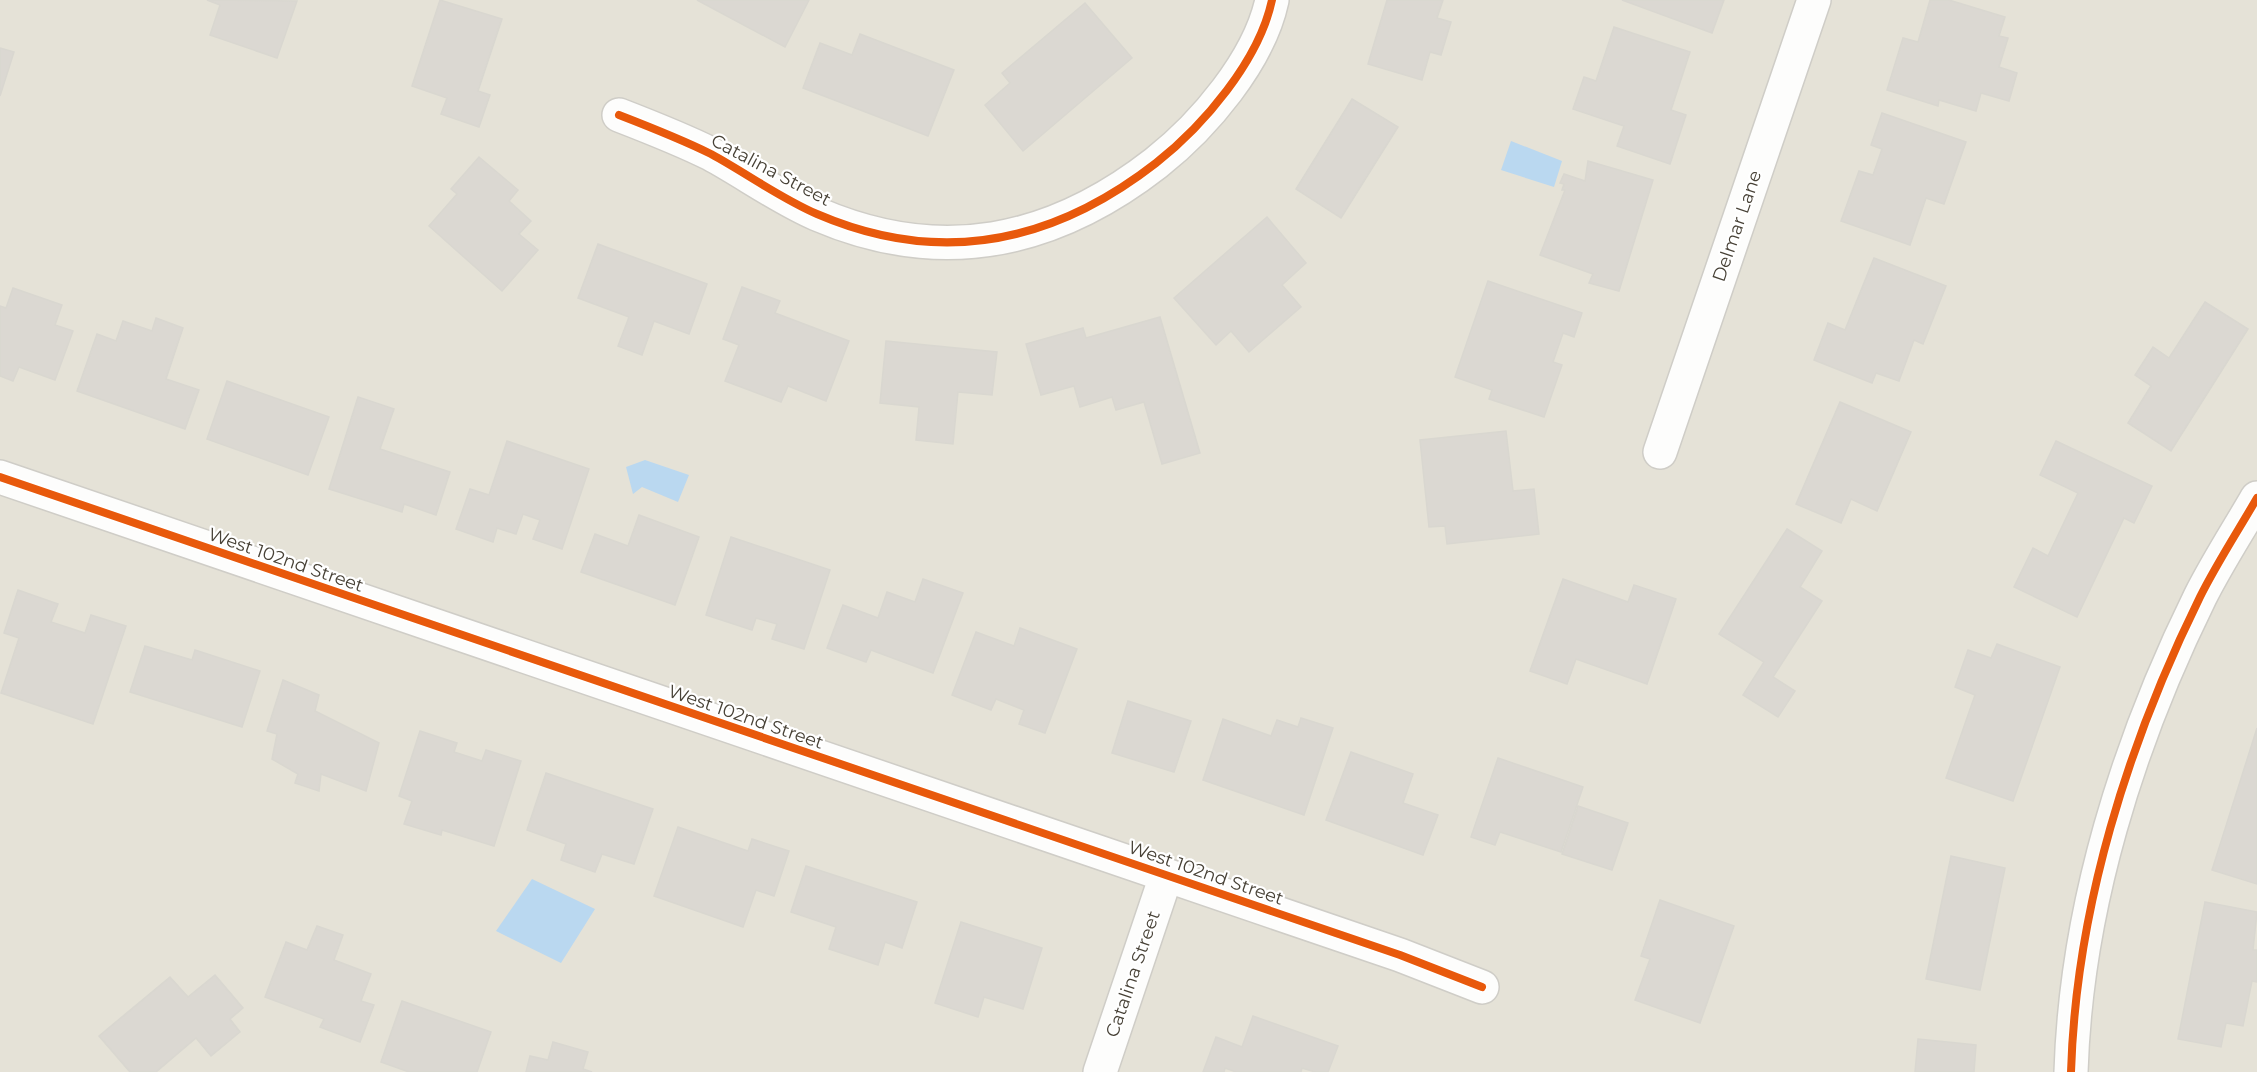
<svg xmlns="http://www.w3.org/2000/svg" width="2257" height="1072" font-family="Montserrat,sans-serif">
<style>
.residential{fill:#e5e2d7}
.water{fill:#bad8f0}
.building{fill:#dbd8d2;stroke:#d9d7d0;stroke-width:1.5}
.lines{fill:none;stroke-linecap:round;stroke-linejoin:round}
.minor-casing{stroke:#cfcdc7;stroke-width:36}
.minor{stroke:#fdfdfc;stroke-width:33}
.cycleway-casing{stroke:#fff;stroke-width:11}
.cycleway{stroke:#e8590c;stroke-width:8}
.labels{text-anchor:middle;stroke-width:4.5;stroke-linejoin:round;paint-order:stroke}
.street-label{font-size:18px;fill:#474136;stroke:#fff}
</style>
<rect width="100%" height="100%" fill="#f1f0ea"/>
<!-- residential -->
<rect class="residential" x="0" y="0" width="2257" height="1072"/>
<!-- water -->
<g class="water">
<polygon points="1511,141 1562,161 1554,187 1501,170"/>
<polygon points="645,460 689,475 678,502 642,487 633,494 626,467"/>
<polygon points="532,879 595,909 561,963 496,931"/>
</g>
<!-- building -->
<g class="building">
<polygon points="207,0 297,1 277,58 210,35 220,5"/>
<polygon points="440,0 502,19 478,91 490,95 479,127 441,114 447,98 412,86"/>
<polygon points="697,0 809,0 785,47"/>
<polygon points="1387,0 1443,0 1437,18 1451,22 1441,55 1430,52 1422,80 1368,64"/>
<polygon points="1622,0 1724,0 1712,33"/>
<polygon points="1930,0 1949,0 2005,17 1999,36 2008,38 1999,67 2017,73 2009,101 1981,93 1976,111 1939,100 1938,106 1887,90 1903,38 1918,42"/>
<polygon points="1085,3 1132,58 1023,151 985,105 1010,83 1002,73"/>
<polygon points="1614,27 1690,52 1671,110 1686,115 1670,164 1617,146 1624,126 1573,109 1584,77 1596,81"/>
<polygon points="860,34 954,70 928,136 803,88 820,43 852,55"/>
<polygon points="0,48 14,52 0,96"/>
<polygon points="1352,99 1398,127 1341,218 1296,189"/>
<polygon points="1882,113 1966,142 1944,204 1926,198 1910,245 1841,221 1859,171 1873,175 1882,149 1871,145"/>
<polygon points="479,157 518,190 509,201 531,221 519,234 538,250 502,291 429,226 457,194 451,189"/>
<polygon points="1588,161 1653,180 1619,291 1589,283 1593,274 1540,255 1565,190 1562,190 1564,184 1560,183 1564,174 1585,181"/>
<polygon points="1267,217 1306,263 1282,285 1301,307 1249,352 1231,331 1216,345 1174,298"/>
<polygon points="598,244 707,284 689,334 654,321 642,355 618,346 629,317 578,298"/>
<polygon points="1874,258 1946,286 1923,344 1914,340 1899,381 1876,373 1872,383 1814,360 1828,323 1845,330"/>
<polygon points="1488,281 1582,313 1574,337 1563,333 1553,362 1562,365 1544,417 1489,399 1492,390 1455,377"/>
<polygon points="742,287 780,301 775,313 849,341 826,401 788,386 781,402 725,381 739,345 723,339"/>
<polygon points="13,288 62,305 55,325 73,331 55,380 19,367 13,381 0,376 0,306 6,308"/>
<polygon points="2205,302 2248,329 2171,451 2128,423 2151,386 2135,375 2153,347 2169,358"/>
<polygon points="1160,317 1200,453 1162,464 1144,402 1116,410 1112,397 1080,407 1074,386 1041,395 1026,344 1083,328 1086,338"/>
<polygon points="156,318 183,328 166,379 199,390 185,429 77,391 97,334 116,341 123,321 152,331"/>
<polygon points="886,341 997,352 992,395 958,392 953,444 916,440 919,407 880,403"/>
<polygon points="227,381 329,417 308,475 207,439"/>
<polygon points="358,397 394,409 380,449 450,472 436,515 404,504 402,512 329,489"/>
<polygon points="1840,402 1911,432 1877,511 1851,499 1841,523 1796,504"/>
<polygon points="1506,431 1513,491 1534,489 1539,534 1447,544 1445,526 1429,527 1420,440"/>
<polygon points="507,441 589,469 562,549 533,539 540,520 523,514 516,534 497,528 493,542 456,529 470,489 489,495"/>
<polygon points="2056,441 2152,486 2134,523 2124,518 2077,617 2014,587 2033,548 2048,556 2078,493 2040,475"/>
<polygon points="639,515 699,537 675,605 581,572 595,534 628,546"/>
<polygon points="1787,529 1822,551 1800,587 1822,601 1773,677 1795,691 1778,717 1743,695 1764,662 1719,634"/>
<polygon points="731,537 830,570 804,649 772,639 777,624 756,618 752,630 706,615"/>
<polygon points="923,579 963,593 933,673 871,650 866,662 827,648 843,605 878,618 887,592 915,602"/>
<polygon points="1563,579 1628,602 1634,585 1676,599 1647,684 1576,659 1567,684 1530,671"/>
<polygon points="18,590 58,604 51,622 85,633 91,615 126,626 93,724 1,693 19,638 4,633"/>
<polygon points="1020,628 1077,649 1045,733 1019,724 1024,710 996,699 991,710 952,695 976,632 1014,646"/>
<polygon points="1997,644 2060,667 2013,801 1946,778 1975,695 1955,687 1968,650 1991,658"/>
<polygon points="145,646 192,660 195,650 260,671 242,727 130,692"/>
<polygon points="283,680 319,695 315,711 379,743 366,791 321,774 319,791 295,783 298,774 272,759 277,734 267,731"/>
<polygon points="1128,701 1191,721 1174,772 1112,753"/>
<polygon points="1301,718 1333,728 1304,815 1203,780 1223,719 1271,736 1277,720 1298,727"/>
<polygon points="2257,728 2257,884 2212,870"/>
<polygon points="420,731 457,743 454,752 482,761 486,750 521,761 494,846 442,830 441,835 404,824 412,801 399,796"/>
<polygon points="1351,752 1413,774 1403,803 1438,815 1423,855 1326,820"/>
<polygon points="1498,758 1583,787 1561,852 1500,832 1495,845 1471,837"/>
<polygon points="546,773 653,809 634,864 602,854 595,872 561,860 566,844 527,830"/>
<polygon points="1578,806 1628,823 1612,870 1562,854"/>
<polygon points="678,827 748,851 752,839 789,851 774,896 756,890 743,927 654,896"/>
<polygon points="1951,856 2005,868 1980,990 1926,979"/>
<polygon points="806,866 917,902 902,948 885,942 878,965 829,949 836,927 791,912"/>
<polygon points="1660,900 1734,926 1700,1023 1635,1000 1650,959 1641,956"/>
<polygon points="2205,902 2257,912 2253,950 2257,950 2257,982 2252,981 2243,1026 2226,1023 2221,1047 2178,1039"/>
<polygon points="961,922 1042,948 1023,1009 984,997 978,1017 935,1003"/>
<polygon points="317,926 343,935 334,960 371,974 361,1001 374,1005 360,1042 320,1027 324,1019 265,997 286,942 307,950"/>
<polygon points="215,975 243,1008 230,1019 240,1032 211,1056 196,1038 156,1072 130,1072 99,1036 170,977 188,997"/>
<polygon points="402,1001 491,1032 477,1072 409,1072 381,1062"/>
<polygon points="1253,1016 1338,1046 1328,1072 1315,1072 1302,1068 1301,1072 1236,1072 1225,1068 1224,1072 1203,1072 1216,1037 1242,1047"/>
<polygon points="1918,1039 1976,1045 1974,1072 1915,1072"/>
<polygon points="553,1042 588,1052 583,1069 592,1072 526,1072 530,1056 548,1060"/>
</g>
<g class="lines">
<!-- minor casing -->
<g class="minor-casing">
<g id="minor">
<path d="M 619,115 C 650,127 681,139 711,154 C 746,173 780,198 817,214 C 940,267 1052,244 1156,163 C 1203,126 1259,61 1272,0"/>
<polyline points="1660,452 1814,0"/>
<polyline points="0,477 1400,955 1482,987"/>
<polyline points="1100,1072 1166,876"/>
<path d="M 2071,1072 C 2076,908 2128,743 2200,597 C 2217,563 2238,531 2257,498"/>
</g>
</g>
<!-- minor -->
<use href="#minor" class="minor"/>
<!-- cycleway casing -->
<g class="cycleway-casing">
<g id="cycleway">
<path d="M 619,115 C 650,127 681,139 711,154 C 746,173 780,198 817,214 C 940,267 1052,244 1156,163 C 1203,126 1259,61 1272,0"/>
<polyline points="0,477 1400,955 1482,987"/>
<path d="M 2071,1072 C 2076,908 2128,743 2200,597 C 2217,563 2238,531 2257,498"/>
</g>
</g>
<!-- cycleway -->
<use href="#cycleway" class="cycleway"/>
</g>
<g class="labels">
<!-- street labels -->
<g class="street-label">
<text transform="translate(771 170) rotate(28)" y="6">Catalina Street</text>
<text transform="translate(1737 226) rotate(-71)" y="6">Delmar Lane</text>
<text transform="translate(286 560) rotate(19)" y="6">West 102nd Street</text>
<text transform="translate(746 717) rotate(19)" y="6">West 102nd Street</text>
<text transform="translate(1206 873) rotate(19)" y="6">West 102nd Street</text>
<text transform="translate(1133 974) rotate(-71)" y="6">Catalina Street</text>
</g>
</g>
</svg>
